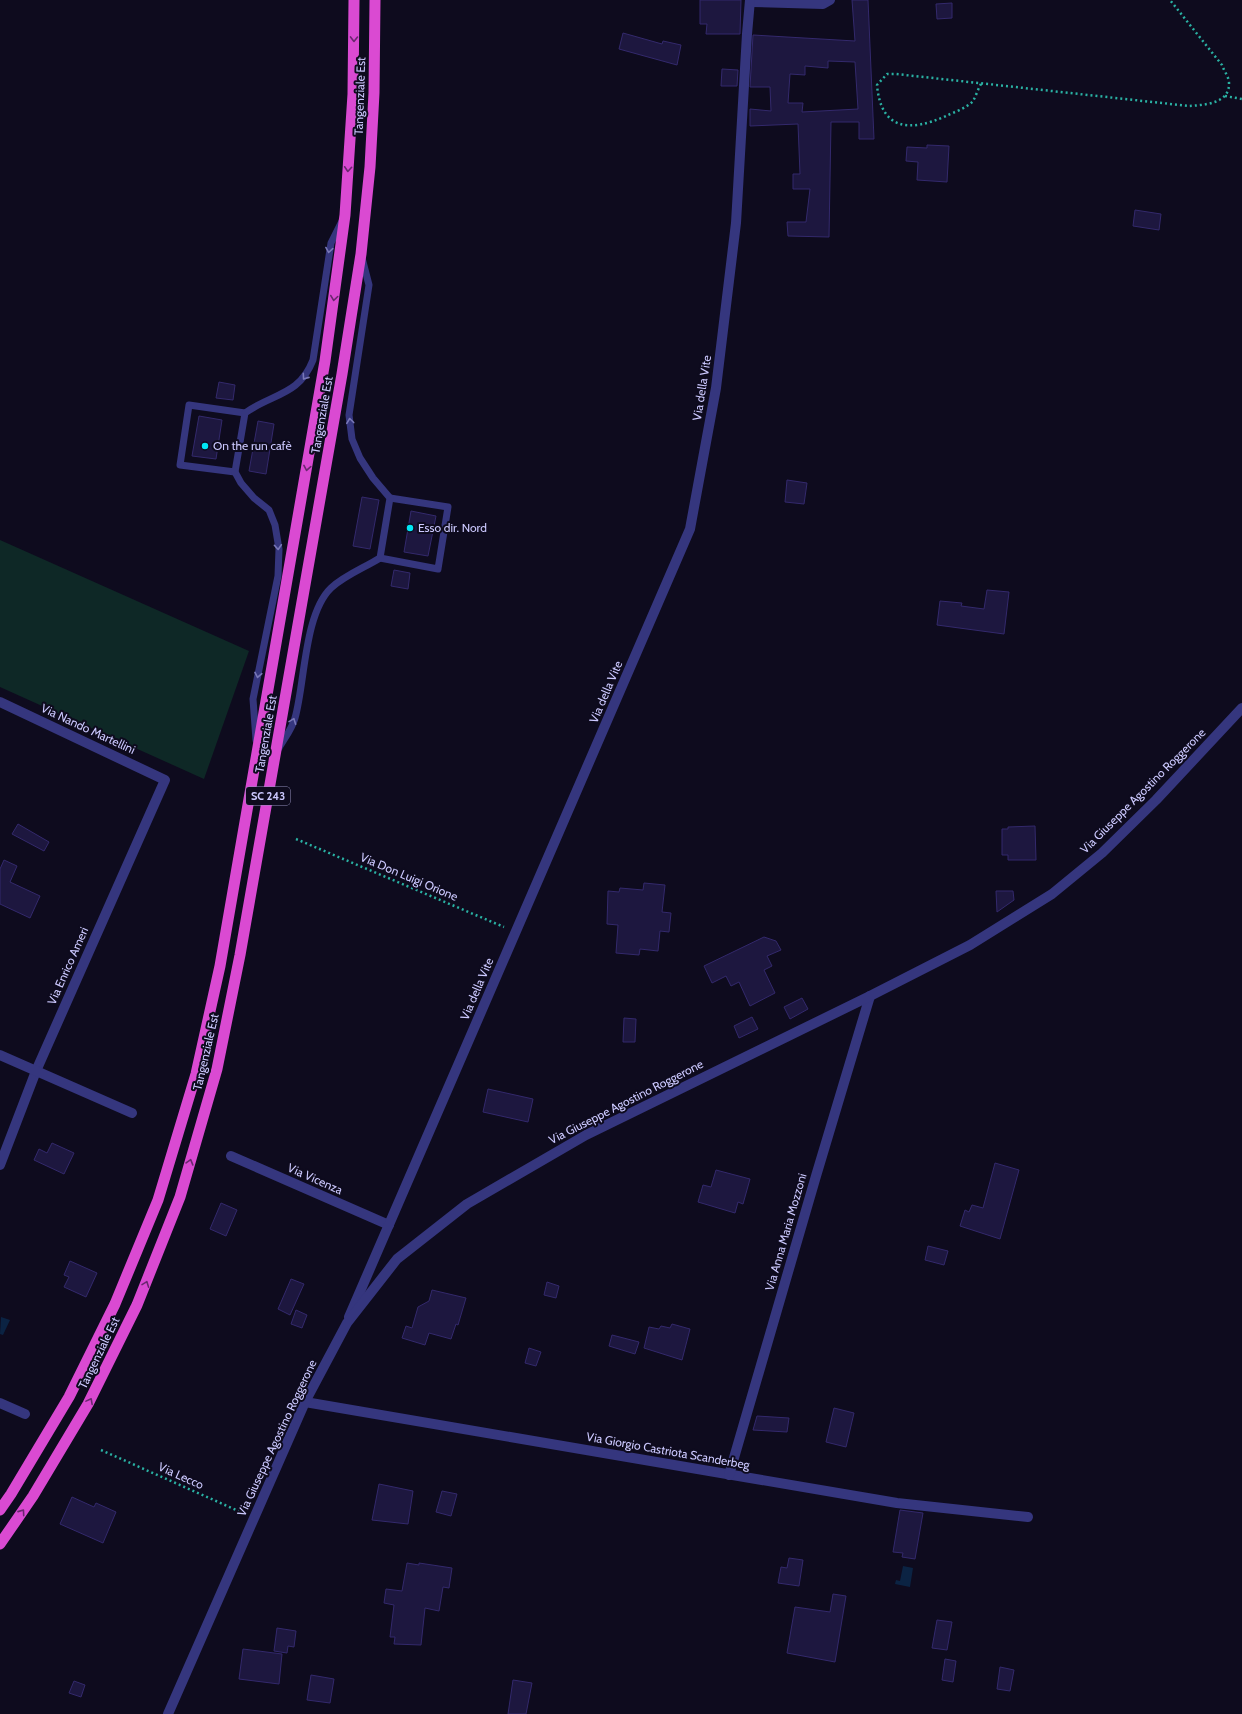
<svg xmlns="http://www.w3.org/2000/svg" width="1242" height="1714" font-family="Cabin,sans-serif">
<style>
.green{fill:#0e2826}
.water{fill:#0b2343}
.building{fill:#1d173f;stroke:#33296c;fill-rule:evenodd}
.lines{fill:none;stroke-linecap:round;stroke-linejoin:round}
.path{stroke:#2ab1a3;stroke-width:2.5;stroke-dasharray:2 3;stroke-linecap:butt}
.service{stroke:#35367e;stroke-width:7}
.minor{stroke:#35367e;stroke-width:10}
.tertiary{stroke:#35367e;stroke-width:10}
.trunk{stroke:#da4ad2;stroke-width:11}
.oneway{stroke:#6a276f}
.oneway2{stroke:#7978b8}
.poi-dot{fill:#00e6f4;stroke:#0e0b1e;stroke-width:1.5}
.labels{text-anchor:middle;stroke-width:4;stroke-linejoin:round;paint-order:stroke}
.shield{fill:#0e0b1e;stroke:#9390bc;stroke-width:1}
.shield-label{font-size:11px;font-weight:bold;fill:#ccc9ff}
.street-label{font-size:12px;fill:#ccc9ff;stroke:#0e0b1e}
.poi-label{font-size:12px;fill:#ccc9ff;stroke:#0e0b1e;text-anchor:start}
</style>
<rect width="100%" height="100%" fill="#0e0b1e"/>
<!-- green -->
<polygon class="green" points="0,540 249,651 204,779 0,687"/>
<!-- water -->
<g class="water">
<polygon points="1,1317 10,1320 3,1335 0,1334"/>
<polygon points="903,1566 913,1568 910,1587 895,1584 896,1580 900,1581"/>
</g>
<!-- building -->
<g class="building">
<polygon points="700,0 741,0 740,34 706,34 707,24 700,24"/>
<path d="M 852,0 L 868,0 L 874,139 L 859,139 L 859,122 L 831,122 L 829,237 L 788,236 L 787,222 L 806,222 L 810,189 L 793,189 L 793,174 L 800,174 L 798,124 L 750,126 L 750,109 L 771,111 L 770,87 L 750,87 L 753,35 L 855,41 ZM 828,61 L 855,62 L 858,109 L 802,112 L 803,103 L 788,103 L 790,74 L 805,75 L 805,66 L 828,68 Z"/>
<polygon points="952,3 952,18 937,19 936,4"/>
<polygon points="623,33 662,44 663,41 681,45 677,65 619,49"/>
<polygon points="722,69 738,70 737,86 721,86"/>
<polygon points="927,145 949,146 947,182 917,180 918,162 906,161 907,147 927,148"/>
<polygon points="1135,210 1161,214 1159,230 1133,226"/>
<polygon points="219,382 235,385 233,400 216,398"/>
<polygon points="199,416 222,420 216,459 192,456"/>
<polygon points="258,421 274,424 266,474 249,471"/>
<polygon points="787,480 807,483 804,504 785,502"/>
<polygon points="362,497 379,500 370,549 353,546"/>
<polygon points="411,511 436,516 428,556 404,552"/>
<polygon points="394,570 410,573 408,589 391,586"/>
<polygon points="987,590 1009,592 1004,634 937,625 940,601 962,603 961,606 984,609"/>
<polygon points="18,824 49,842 44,851 12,834"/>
<polygon points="1035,826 1036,860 1008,860 1008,855 1002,855 1002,829 1008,829 1008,827"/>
<polygon points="4,860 17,866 10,882 40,896 30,918 0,904 0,869"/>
<polygon points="644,883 665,885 662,912 671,913 669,932 660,931 658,951 640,949 639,955 616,953 618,925 607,924 608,891 619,892 620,888 643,890"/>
<polygon points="996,891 1013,891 1014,900 997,912"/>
<polygon points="764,937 776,941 781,950 767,956 772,966 764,970 775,993 750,1006 739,982 731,986 726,976 712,983 704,966"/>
<polygon points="802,998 808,1009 790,1019 784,1007"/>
<polygon points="752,1017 758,1029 739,1038 734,1026"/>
<polygon points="624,1018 636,1019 635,1042 623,1042"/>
<polygon points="488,1089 533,1099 528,1122 483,1112"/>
<polygon points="52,1143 74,1153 64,1174 34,1160 39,1149 47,1153"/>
<polygon points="995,1163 1019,1170 1000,1239 960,1226 965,1210 969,1212 972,1205 983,1208"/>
<polygon points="716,1170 750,1179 743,1204 738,1202 735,1213 698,1202 703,1185 711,1187"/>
<polygon points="221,1203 237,1210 226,1236 210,1229"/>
<polygon points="928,1246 948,1251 944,1265 925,1260"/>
<polygon points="70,1261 97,1273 86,1297 64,1287 69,1277 64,1275"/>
<polygon points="291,1279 304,1284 290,1315 278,1309"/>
<polygon points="547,1282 559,1286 556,1298 544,1295"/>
<polygon points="432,1290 466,1298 458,1325 456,1324 451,1339 429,1333 425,1345 402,1338 406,1326 412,1328 418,1307 429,1301"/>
<polygon points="296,1310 307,1315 302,1328 291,1324"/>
<polygon points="672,1324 690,1329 682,1360 644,1348 649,1327 659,1329 661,1326 670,1328"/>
<polygon points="612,1335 639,1342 635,1354 609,1346"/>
<polygon points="529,1348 541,1352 536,1366 525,1363"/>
<polygon points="834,1408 854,1413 846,1447 826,1442"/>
<polygon points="757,1416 789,1418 787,1432 753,1430"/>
<polygon points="379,1484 413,1491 408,1524 372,1520"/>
<polygon points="442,1491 457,1494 451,1516 436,1512"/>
<polygon points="72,1497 94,1507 96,1503 116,1512 103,1543 60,1524"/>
<polygon points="900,1510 923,1513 915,1559 902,1557 903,1553 893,1552"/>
<polygon points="789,1558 803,1560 799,1586 778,1583 781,1567 787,1568"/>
<polygon points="407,1563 419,1565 419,1563 452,1568 449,1588 443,1587 439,1611 425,1608 421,1645 394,1644 395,1637 390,1637 394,1605 384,1603 386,1589 402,1591"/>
<polygon points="833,1594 846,1596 835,1662 787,1653 795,1607 830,1612"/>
<polygon points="937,1620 952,1622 947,1650 932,1648"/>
<polygon points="277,1628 296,1631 294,1647 288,1646 287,1653 274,1651"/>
<polygon points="243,1649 282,1654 279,1684 239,1679"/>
<polygon points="945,1659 956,1661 953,1682 942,1680"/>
<polygon points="1000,1667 1014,1670 1010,1691 997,1689"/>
<polygon points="311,1675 334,1679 330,1703 307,1700"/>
<polygon points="513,1680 532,1683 526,1714 508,1714"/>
<polygon points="74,1681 85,1685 81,1697 69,1693"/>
</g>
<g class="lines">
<!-- path -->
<g class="path">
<path d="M 981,84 C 978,89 976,96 973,101 C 967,108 954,112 946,116 C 910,132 881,131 877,85 L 887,74 L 896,74 L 1189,106 C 1203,105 1230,104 1229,83 C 1229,77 1224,71 1222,65 L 1170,0"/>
<polyline points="1225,96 1242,99"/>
<polyline points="296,839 504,927"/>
<polyline points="101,1450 243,1513"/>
</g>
<!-- service -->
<g class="service">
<polyline points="235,472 180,465 189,405 245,413"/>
<polyline points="380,558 438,569 448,507 390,498"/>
<path d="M 256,740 L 253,699 L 278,576 L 279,549 L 275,525 L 269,510 L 254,498 L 241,483 L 235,472 L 245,413 C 273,393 299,396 313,360 L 331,243 L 342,221"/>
<path d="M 279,748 C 284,739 292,729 295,718 C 305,683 304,614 331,588 C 345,575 364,568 380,558 L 390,498 L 373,478 L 360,458 L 352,439 L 349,415 L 369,285 L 362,258"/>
</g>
<!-- minor -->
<g class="minor">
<polyline points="751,2 823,4 830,0"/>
<polyline points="0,702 165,780 36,1071 0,1165"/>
<polyline points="0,1055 132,1113"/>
<polyline points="231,1156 389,1225"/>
<polyline points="349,1317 690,529 716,388 736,223 747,34 750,0"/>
<polyline points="305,1402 897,1503 1028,1517"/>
<polyline points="0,1403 25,1414"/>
<polyline points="729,1475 816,1176 870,996"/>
</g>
<!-- tertiary -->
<polyline class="tertiary" points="168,1714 305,1402 347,1323 397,1259 467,1204 586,1135 870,996 970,945 1052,894 1102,853 1156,800 1242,708"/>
<!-- trunk -->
<g class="trunk">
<polyline points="0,1510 11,1494 69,1397 115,1304 158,1200 196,1074 220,966 325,361 345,215 353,94 354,0"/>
<polyline points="0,1544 33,1496 88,1404 137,1305 180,1197 217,1069 240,955 342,374 361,254 370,167 374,93 375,0"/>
</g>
</g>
<!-- one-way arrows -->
<defs><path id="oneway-chevron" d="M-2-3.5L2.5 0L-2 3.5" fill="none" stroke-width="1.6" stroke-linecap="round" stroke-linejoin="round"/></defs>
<g class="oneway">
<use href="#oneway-chevron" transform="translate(354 39) rotate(91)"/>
<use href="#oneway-chevron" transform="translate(348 169) rotate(94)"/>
<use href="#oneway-chevron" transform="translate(334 298) rotate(98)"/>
<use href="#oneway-chevron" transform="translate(307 468) rotate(100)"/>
<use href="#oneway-chevron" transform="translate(190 1162) rotate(-74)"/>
<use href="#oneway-chevron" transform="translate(146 1284) rotate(-69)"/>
<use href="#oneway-chevron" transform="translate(90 1401) rotate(-62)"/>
<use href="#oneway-chevron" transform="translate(22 1512) rotate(-55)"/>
</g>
<g class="oneway2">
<use href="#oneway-chevron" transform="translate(329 250) rotate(99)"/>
<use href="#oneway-chevron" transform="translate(305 377) rotate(125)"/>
<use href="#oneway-chevron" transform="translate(350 421) rotate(-97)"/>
<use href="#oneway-chevron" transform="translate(278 547) rotate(86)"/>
<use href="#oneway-chevron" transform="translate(258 675) rotate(101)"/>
<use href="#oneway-chevron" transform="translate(293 721) rotate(-69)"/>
</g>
<!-- markers -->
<g class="poi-dot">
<circle cx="205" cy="446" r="4"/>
<circle cx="410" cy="528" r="4"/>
</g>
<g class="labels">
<!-- shield labels -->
<rect class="shield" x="246" y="787" width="44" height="18" rx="3"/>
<g class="shield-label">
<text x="268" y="800">SC 243</text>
</g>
<!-- street labels -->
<g class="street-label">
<text transform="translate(360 96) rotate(-88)" y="4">Tangenziale Est</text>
<text transform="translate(702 388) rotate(-81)" y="4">Via della Vite</text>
<text transform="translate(322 415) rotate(-80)" y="4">Tangenziale Est</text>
<text transform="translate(606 692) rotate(-67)" y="4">Via della Vite</text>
<text transform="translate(88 729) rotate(25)" y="4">Via Nando Martellini</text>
<text transform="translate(266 734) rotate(-80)" y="4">Tangenziale Est</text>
<text transform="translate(1143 791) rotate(-45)" y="4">Via Giuseppe Agostino Roggerone</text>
<text transform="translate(409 877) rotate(23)" y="4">Via Don Luigi Orione</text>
<text transform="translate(68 966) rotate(-66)" y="4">Via Enrico Ameri</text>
<text transform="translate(477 989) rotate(-67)" y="4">Via della Vite</text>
<text transform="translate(206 1052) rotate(-77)" y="4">Tangenziale Est</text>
<text transform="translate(626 1102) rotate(-27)" y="4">Via Giuseppe Agostino Roggerone</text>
<text transform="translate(315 1179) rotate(24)" y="4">Via Vicenza</text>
<text transform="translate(786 1232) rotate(-74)" y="4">Via Anna Maria Mozzoni</text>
<text transform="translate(99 1353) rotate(-64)" y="4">Tangenziale Est</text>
<text transform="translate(277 1438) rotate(-65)" y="4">Via Giuseppe Agostino Roggerone</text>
<text transform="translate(668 1451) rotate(10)" y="4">Via Giorgio Castriota Scanderbeg</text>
<text transform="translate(181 1476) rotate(24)" y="4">Via Lecco</text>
</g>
<!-- poi labels -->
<g class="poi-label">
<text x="213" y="450">On the run cafè</text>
<text x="418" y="532">Esso dir. Nord</text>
</g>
</g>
</svg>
